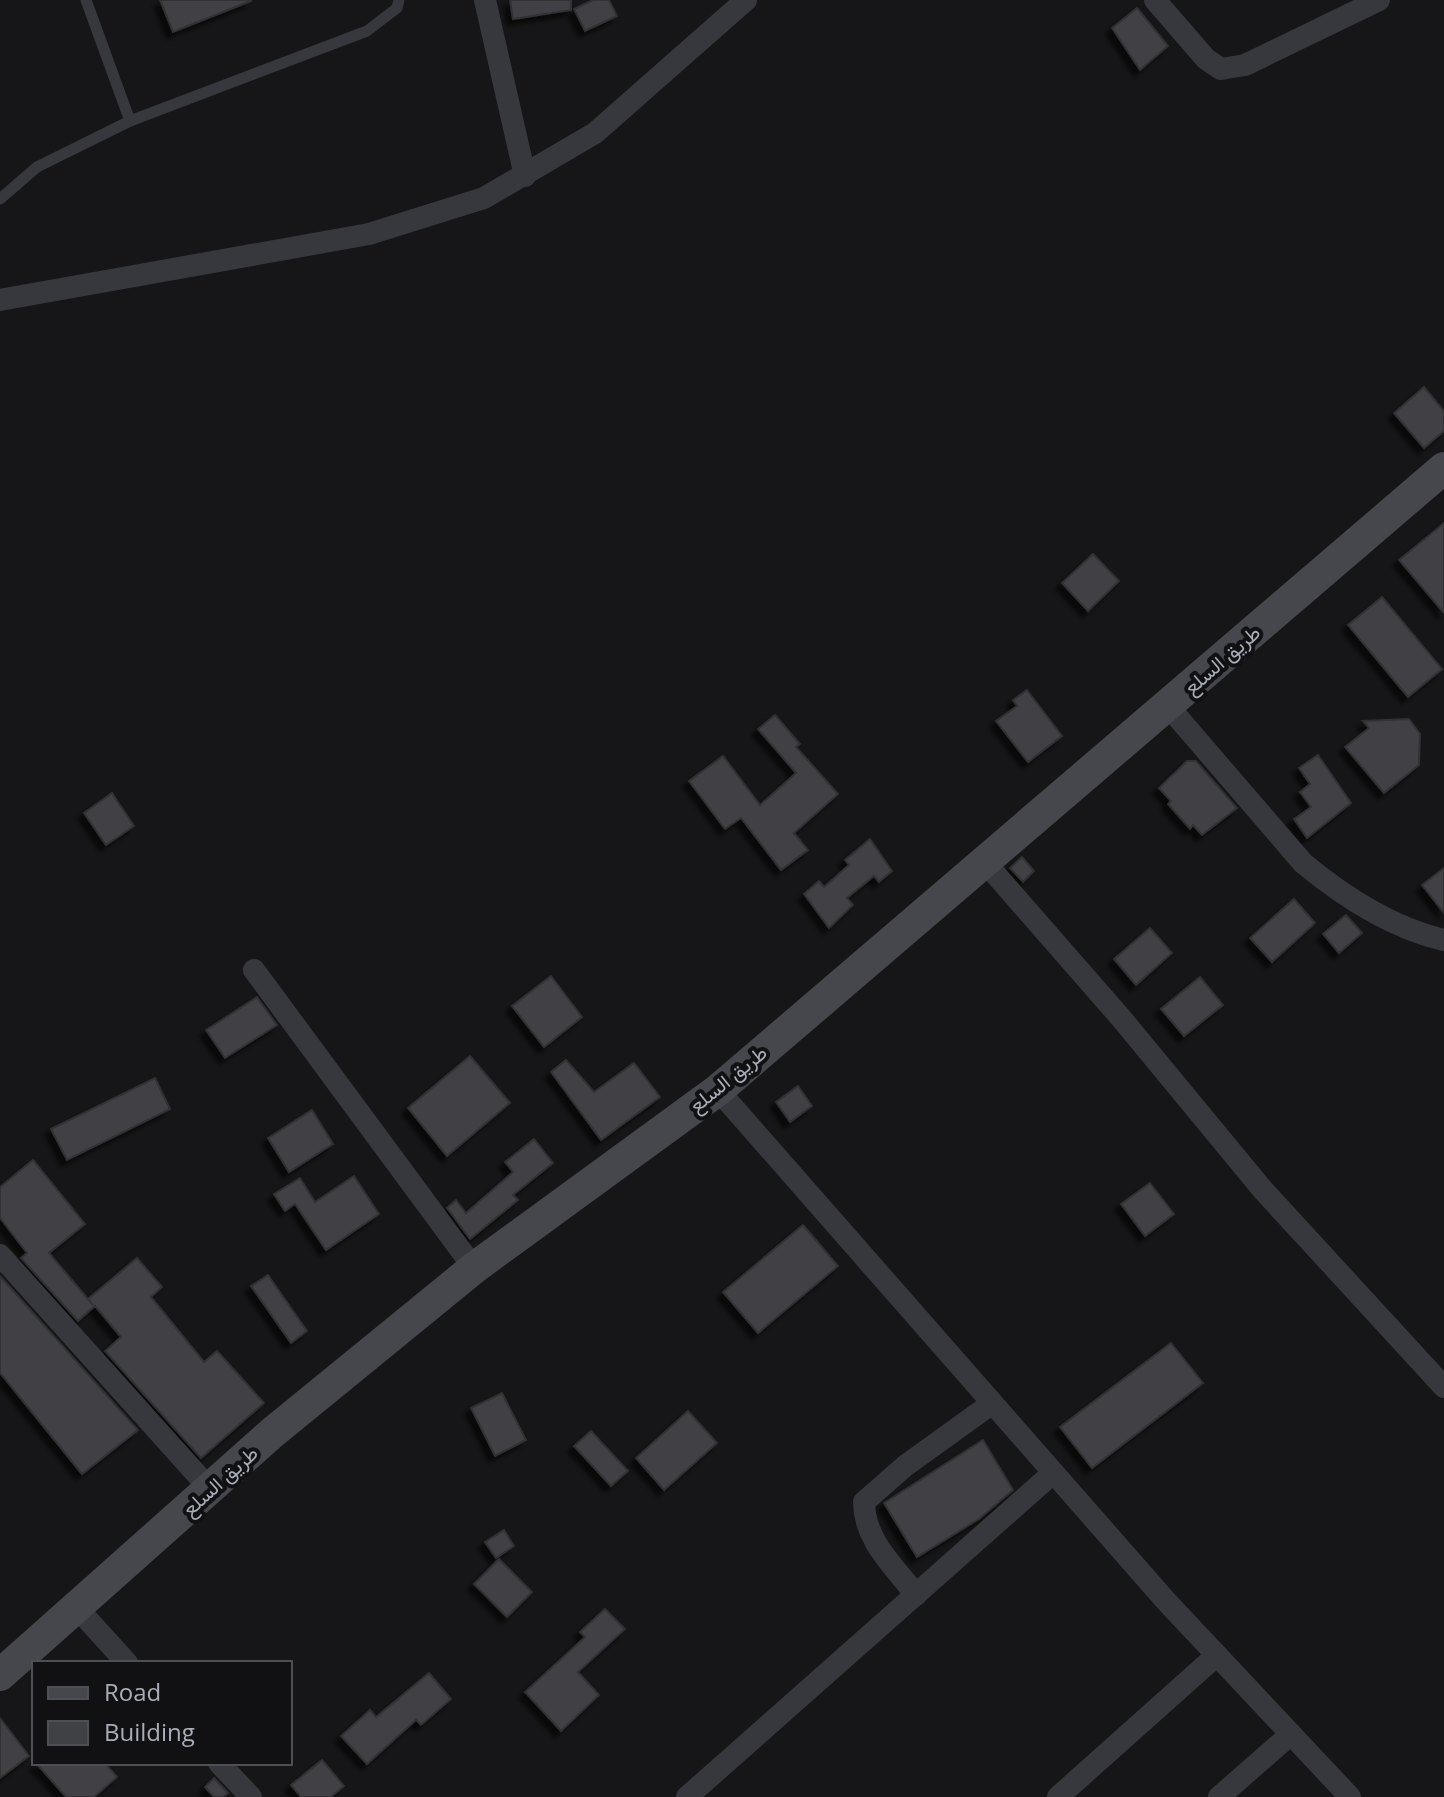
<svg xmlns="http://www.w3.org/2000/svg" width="1444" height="1797" font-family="'Open Sans',Vazirmatn,sans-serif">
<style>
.building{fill:#404145;stroke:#303034;stroke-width:2;filter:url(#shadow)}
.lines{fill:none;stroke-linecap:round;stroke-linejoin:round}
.lane{stroke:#37383d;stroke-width:11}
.street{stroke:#37383d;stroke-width:22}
.secondary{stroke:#45474d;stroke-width:32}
.labels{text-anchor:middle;stroke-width:8;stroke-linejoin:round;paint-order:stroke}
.street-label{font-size:20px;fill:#a8adb8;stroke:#111113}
</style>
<defs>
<filter id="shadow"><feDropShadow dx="-6" dy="6" stdDeviation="2" flood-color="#0009"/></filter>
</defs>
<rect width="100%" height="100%" fill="#161618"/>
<!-- building -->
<g class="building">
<polygon points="160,0 251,0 251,1 173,32"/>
<polygon points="510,0 571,0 571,10 513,19"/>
<polygon points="593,0 609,0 617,16 585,31 574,9"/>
<polygon points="1137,8 1168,46 1140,70 1112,28"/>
<polygon points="1424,387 1444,411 1444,431 1424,448 1394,413"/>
<polygon points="1444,523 1444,613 1399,560"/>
<polygon points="1093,554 1119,581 1088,611 1062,583"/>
<polygon points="1382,597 1442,669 1408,697 1348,625"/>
<polygon points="1027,690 1062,736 1028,762 996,721 1017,706 1013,700"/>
<polygon points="775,715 800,744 796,747 838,794 794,833 808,850 781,870 741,818 725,829 689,781 723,756 760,805 796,773 758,729"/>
<polygon points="1409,719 1420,734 1419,765 1384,793 1345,747 1369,728 1363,721"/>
<polygon points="1318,755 1351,803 1307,838 1294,819 1311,807 1300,792 1310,784 1299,768"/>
<polygon points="1187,761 1196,761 1237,808 1202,835 1193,825 1190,829 1168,804 1171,801 1159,788"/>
<polygon points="112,793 134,826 106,845 84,813"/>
<polygon points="870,839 892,871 879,882 874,876 847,898 853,905 829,928 804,894 819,881 824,887 849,865 845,860"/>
<polygon points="1022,857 1034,871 1023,882 1010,868"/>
<polygon points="1444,868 1444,913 1422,885"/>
<polygon points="1294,899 1315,923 1272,962 1250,938"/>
<polygon points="1346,915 1362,933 1339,953 1323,934"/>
<polygon points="1150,928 1172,953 1136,985 1114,959"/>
<polygon points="551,976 582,1017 544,1047 512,1006"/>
<polygon points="1200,977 1223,1005 1184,1036 1161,1009"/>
<polygon points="257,997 277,1025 225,1058 206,1030"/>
<polygon points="470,1056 510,1103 447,1156 408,1108"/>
<polygon points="566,1060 594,1092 634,1063 660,1097 601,1140 551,1072"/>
<polygon points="155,1078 170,1109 67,1160 51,1129"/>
<polygon points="798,1086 812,1106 790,1122 776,1102"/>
<polygon points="312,1110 333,1144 289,1172 268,1138"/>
<polygon points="534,1139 553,1163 513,1195 518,1200 470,1239 447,1208 456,1200 466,1213 513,1172 505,1162"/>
<polygon points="33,1160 85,1224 49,1253 93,1305 88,1299 137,1258 162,1287 151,1297 204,1362 217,1351 264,1403 201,1458 105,1351 121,1337 95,1306 78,1321 21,1258 27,1253 0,1218 0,1187"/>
<polygon points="354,1176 379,1214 326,1250 295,1204 285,1211 274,1194 300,1178 315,1202"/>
<polygon points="1150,1183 1174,1214 1145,1236 1121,1204"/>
<polygon points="803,1225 838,1266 758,1333 723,1292"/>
<polygon points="268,1275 307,1331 291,1343 251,1286"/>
<polygon points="0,1276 138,1430 82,1474 0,1373"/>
<polygon points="1171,1343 1203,1383 1092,1468 1060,1427"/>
<polygon points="502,1393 526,1440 495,1456 471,1408"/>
<polygon points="688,1411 717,1443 664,1490 636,1458"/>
<polygon points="591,1431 628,1471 611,1486 574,1446"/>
<polygon points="983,1440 1013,1490 979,1519 917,1557 884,1503"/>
<polygon points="504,1530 514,1546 496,1558 485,1542"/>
<polygon points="499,1559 532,1592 507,1617 474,1584"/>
<polygon points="605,1609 625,1629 578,1672 599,1695 561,1731 525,1692 585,1637 580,1632"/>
<polygon points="429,1673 451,1699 421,1725 416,1720 367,1764 341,1736 370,1710 376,1717"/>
<polygon points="0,1718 29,1756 0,1778"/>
<polygon points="322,1760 344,1786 331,1797 301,1797 291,1785"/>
<polygon points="36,1763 105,1763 117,1777 94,1797 66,1797"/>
<polygon points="214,1778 228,1793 223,1797 214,1797 205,1787"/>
</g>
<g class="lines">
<!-- lane -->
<g class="lane">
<polyline points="86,0 130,121"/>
<polyline points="0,199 37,167 130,121 367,31 397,8 399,0"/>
</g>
<!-- street -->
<g class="street">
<polyline points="485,0 525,176"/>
<polyline points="1155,0 1206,59 1221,69 1245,65 1379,0"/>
<polyline points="0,300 369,234 484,198 595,133 746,0"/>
<path d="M 1168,706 L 1303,863 C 1344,897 1392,928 1444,940"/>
<polyline points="983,860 1121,1018 1263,1190 1444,1387"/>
<polyline points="254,970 474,1268"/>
<polyline points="718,1090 1166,1601 1350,1797"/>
<polyline points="0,1255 210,1489"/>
<path d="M 916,1595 C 894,1566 864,1540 864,1502 L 905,1466 L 991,1404"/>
<polyline points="78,1609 127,1663"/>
<polyline points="219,1763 251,1797"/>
<polyline points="687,1797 1053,1473"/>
<polyline points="1058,1797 1217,1655"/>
<polyline points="1219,1797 1291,1734"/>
</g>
<!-- secondary -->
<polyline class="secondary" points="0,1675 272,1433 474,1268 718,1090 1444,468"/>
</g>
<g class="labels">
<!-- street labels -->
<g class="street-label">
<text transform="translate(1222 660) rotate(-41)" y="7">طريق السلع</text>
<text transform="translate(728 1079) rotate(-39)" y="7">طريق السلع</text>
<text transform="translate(220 1481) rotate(-42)" y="7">طريق السلع</text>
</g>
</g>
<!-- legend -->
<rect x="32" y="1661" width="260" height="104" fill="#111113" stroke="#4d4f55" stroke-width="2"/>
<rect x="48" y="1687" width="40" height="12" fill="#45474d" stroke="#4d4f55" stroke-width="2"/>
<text x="104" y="1701" font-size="24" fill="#a8adb8">Road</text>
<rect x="48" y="1721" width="40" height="24" fill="#404145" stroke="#4d4f55" stroke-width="2"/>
<text x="104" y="1741" font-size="24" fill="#a8adb8">Building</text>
</svg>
